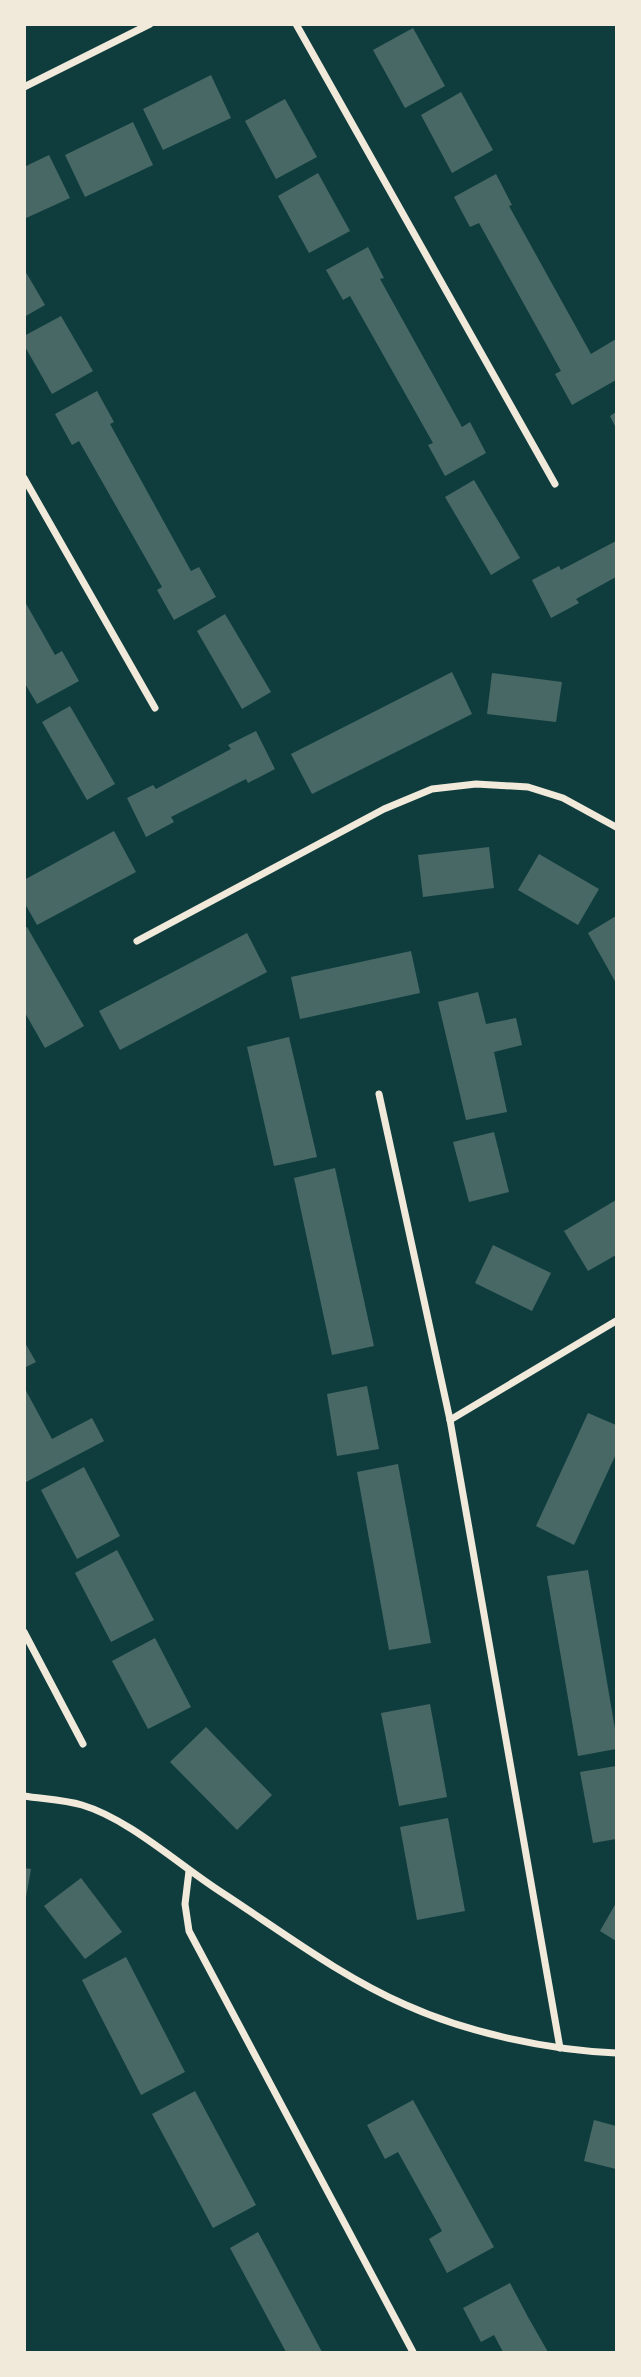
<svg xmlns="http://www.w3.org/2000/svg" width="641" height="2377" font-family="'Alegreya Sans',sans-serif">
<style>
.building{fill:#486865}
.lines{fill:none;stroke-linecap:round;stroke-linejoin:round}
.minor{stroke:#f1e9da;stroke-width:7}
</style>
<rect width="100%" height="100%" fill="#0f3d3e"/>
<!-- building -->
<g class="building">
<polygon points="413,28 445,86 405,108 373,50"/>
<polygon points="211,75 231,118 163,150 143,109"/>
<polygon points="461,92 493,150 452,173 421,115"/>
<polygon points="285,99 317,157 276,179 245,121"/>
<polygon points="133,122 153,165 85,197 65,155"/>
<polygon points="49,155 70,198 24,219 24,167"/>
<polygon points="318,173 350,231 309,253 278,196"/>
<polygon points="496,174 512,205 509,206 591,354 616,339 616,380 572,405 555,374 561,371 479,223 470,227 454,197"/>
<polygon points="368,247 384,278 380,279 462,427 470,422 486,453 445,476 428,445 433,443 350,296 343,300 326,270"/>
<polygon points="24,269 45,305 24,317"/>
<polygon points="61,316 93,371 52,394 24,345 24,336"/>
<polygon points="97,391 114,422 110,424 191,571 199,567 216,597 174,620 157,590 162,587 79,441 72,445 55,414"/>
<polygon points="616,412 616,428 610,416"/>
<polygon points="474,480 520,558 491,575 445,497"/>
<polygon points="616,541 616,577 576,599 579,603 551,618 532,580 559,566 561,570"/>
<polygon points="24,600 55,655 62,651 79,681 37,704 24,682"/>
<polygon points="225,614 271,692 242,709 197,631"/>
<polygon points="452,672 472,714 312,794 291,754"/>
<polygon points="492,673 562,682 556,722 487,714"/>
<polygon points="70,706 115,784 87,800 42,722"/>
<polygon points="256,731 275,769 248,783 246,779 171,817 174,822 146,837 127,798 153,785 156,789 231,749 228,745"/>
<polygon points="114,831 136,872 37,925 24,902 24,880"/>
<polygon points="489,847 494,888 423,897 418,855"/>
<polygon points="539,854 599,889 578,925 518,890"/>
<polygon points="616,916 616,983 588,933"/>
<polygon points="27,927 84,1026 45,1048 24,1011 24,928"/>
<polygon points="247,933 267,972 120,1050 99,1011"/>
<polygon points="411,951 420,993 300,1019 291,977"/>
<polygon points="478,992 486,1024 516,1018 522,1045 494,1052 507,1112 466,1120 438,1002"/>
<polygon points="289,1037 317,1157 274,1166 247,1047"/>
<polygon points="494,1132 509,1192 469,1202 453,1142"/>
<polygon points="335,1168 374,1346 332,1355 294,1178"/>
<polygon points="616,1200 616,1255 588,1271 564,1231"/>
<polygon points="493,1245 551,1273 532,1311 475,1283"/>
<polygon points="24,1341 36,1362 24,1368"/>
<polygon points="367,1386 379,1449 337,1456 327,1394"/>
<polygon points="24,1387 52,1439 92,1418 104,1441 26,1482 24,1479"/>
<polygon points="588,1413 616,1425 616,1454 574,1545 536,1526"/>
<polygon points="398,1464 431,1643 389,1650 357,1472"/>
<polygon points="84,1467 120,1536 77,1559 41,1490"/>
<polygon points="117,1550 154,1620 111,1642 75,1573"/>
<polygon points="588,1570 616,1735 616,1749 578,1756 547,1576"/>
<polygon points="155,1638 191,1707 148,1729 112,1661"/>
<polygon points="430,1704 447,1797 399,1806 381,1713"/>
<polygon points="206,1727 272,1795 237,1830 170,1762"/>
<polygon points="616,1766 616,1839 593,1843 580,1772"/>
<polygon points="448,1818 465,1911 417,1920 400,1827"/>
<polygon points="24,1868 31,1869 26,1897 24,1897"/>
<polygon points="81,1878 122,1932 85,1959 44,1906"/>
<polygon points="616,1903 616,1941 600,1931"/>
<polygon points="126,1957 185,2072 141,2095 82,1980"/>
<polygon points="195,2091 256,2205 213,2228 152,2114"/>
<polygon points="413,2100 494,2247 447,2273 429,2239 442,2231 398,2152 385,2159 367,2125"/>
<polygon points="594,2120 616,2126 616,2169 584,2161"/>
<polygon points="258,2232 297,2305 322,2352 286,2352 230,2248"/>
<polygon points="510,2283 528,2317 548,2352 503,2352 494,2335 481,2342 463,2308"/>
</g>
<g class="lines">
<!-- minor -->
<g class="minor">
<polyline points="296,24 555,484"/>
<polyline points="24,87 150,24"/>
<polyline points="24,478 155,708"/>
<polyline points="137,941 384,809 432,789 476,784 528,787 563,798 616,827"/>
<polyline points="379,1094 450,1420 560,2048"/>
<polyline points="450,1420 616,1321"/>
<polyline points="24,1632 83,1744"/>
<path d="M 24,1796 C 43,1799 64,1800 82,1805 C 129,1819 179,1865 221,1892 C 281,1931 340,1976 406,2005 C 468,2033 548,2050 616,2053"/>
<polyline points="189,1871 185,1904 189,1931 413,2352"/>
</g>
</g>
<!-- border -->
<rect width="641" height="2377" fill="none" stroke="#f1e9da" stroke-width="52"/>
</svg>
